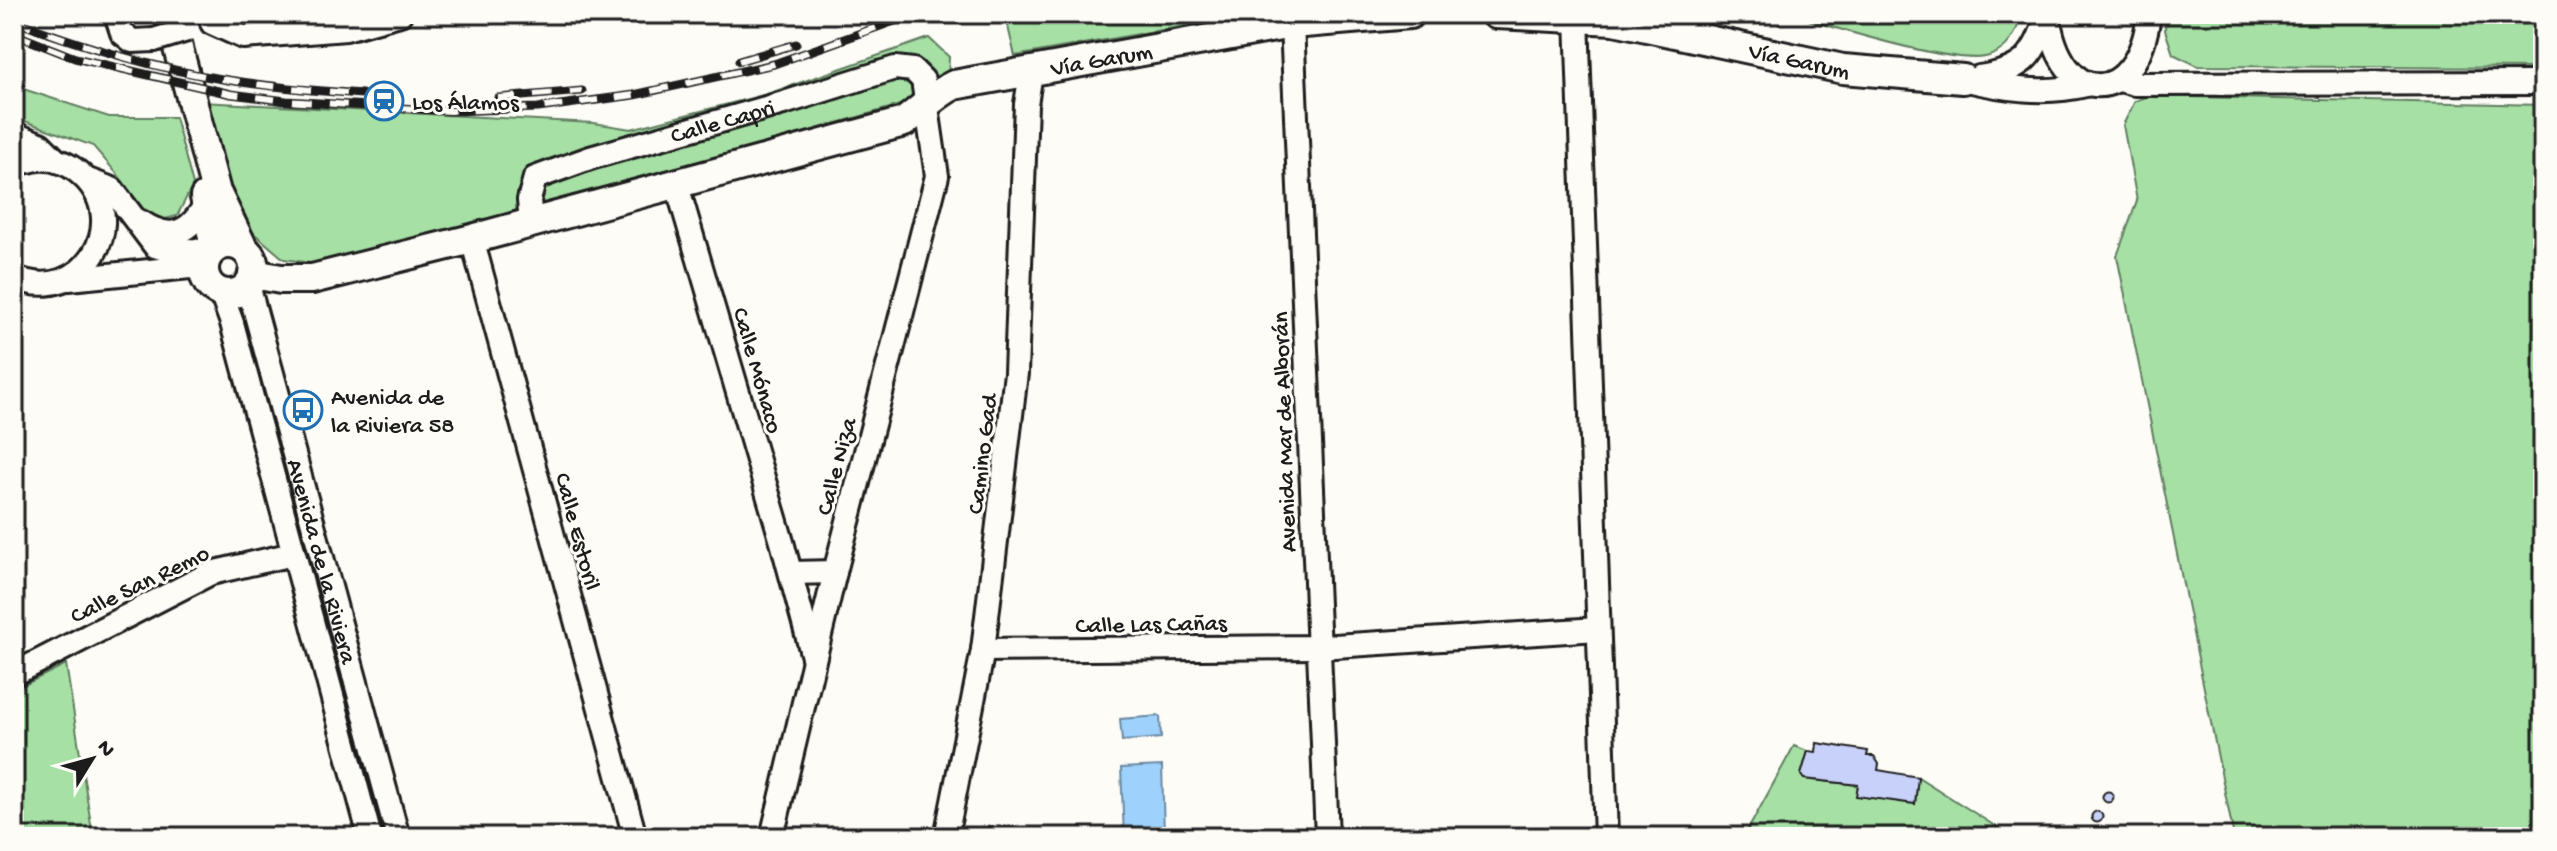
<svg xmlns="http://www.w3.org/2000/svg" width="2557" height="851" font-family="'Gochi Hand',sans-serif">
<style>
.green{fill:#a6e0a5;stroke:#617e60;stroke-width:2}
.water{fill:#9ed2fc;stroke:#6a89a2;stroke-width:2}
.building{fill:#c8d1f9;stroke:#1c1c1c;stroke-width:2}
.lines{fill:none;stroke-linecap:round;stroke-linejoin:round}
.minor-casing{stroke:#1c1c1c;stroke-width:28}
.tertiary-casing{stroke:#1c1c1c;stroke-width:34}
.minor{stroke:#fdfcf7;stroke-width:22}
.tertiary{stroke:#fdfcf7;stroke-width:28}
.rail-casing{stroke:#1c1c1c;stroke-width:9}
.rail{stroke:#fdfcf7;stroke-width:6;stroke-dasharray:18;stroke-linecap:butt}
.minor-bridge-casing{stroke:#1c1c1c;stroke-width:28;stroke-linecap:butt}
.minor-bridge{stroke:#fdfcf7;stroke-width:22}
.labels{text-anchor:middle;stroke-width:6;stroke-linejoin:round;paint-order:stroke}
.street-label{font-size:24px;fill:#1c1c1c;stroke:#fdfcf7}
.poi-label{font-size:24px;fill:#1c1c1c;stroke:#fdfcf7;text-anchor:start}
</style>
<rect width="100%" height="100%" fill="#fdfcf7"/>
<filter id="ink" filterUnits="userSpaceOnUse"><feTurbulence type="fractalNoise" baseFrequency=".0125" numOctaves="2"/><feDisplacementMap in="SourceGraphic" scale="16" xChannelSelector="R" yChannelSelector="G"/><feConvolveMatrix kernelMatrix="1 2 1 2 8 2 1 2 1" color-interpolation-filters="sRGB"/></filter>
<g filter="url(#ink)">
<!-- green -->
<g class="green">
<polygon points="1005,14 1251,14 1015,56"/>
<path d="M 1790,14 L 2021,14 C 2018,32 2008,50 1989,56 C 1960,67 1825,25 1790,14 Z"/>
<polygon points="2166,14 2543,14 2543,68 2198,66 2173,54 2165,30"/>
<polygon points="929,38 949,57 948,81 910,102 775,141 317,264 284,259 236,218 202,102 594,123 631,129 767,94"/>
<polygon points="14,86 109,117 175,117 193,185 177,216 165,219 146,214 119,176 93,146 14,117"/>
<polygon points="2149,96 2543,105 2543,837 2234,837 2117,256 2137,201 2123,125 2135,101"/>
<polygon points="66,664 93,837 14,837 14,690"/>
<polygon points="1794,746 1808,751 1801,775 1804,779 1858,785 1857,796 1915,803 1918,777 1998,828 1999,837 1744,837"/>
</g>
<!-- water -->
<g class="water">
<polygon points="1160,716 1161,738 1122,741 1120,719"/>
<polygon points="1162,766 1164,835 1124,836 1121,768"/>
</g>
<!-- building -->
<g class="building">
<polygon points="1817,743 1868,751 1867,756 1874,756 1879,764 1878,770 1918,777 1915,804 1856,796 1858,785 1804,779 1801,775 1808,751 1816,752"/>
<circle cx="2108" cy="797" r="5.5"/>
<circle cx="2097" cy="817" r="5.5"/>
</g>
<g class="lines">
<!-- minor casing -->
<g class="minor-casing">
<g id="minor">
<polyline points="116,14 122,33 132,41 154,40"/>
<path d="M 2048,14 C 2060,109 2138,109 2149,14"/>
<polyline points="1577,18 1606,837"/>
<polyline points="212,23 243,37 346,29 400,14"/>
<polyline points="1292,24 1327,837"/>
<path d="M 1979,77 C 2020,71 2034,59 2046,19"/>
<path d="M 1963,79 C 2004,89 2045,95 2086,85"/>
<polyline points="2120,80 2135,84 2543,83"/>
<polyline points="14,134 40,144 57,161"/>
<path d="M 14,164 C 22,163 30,160 38,159 C 53,158 67,163 78,172 C 137,219 82,309 14,277"/>
<path d="M 88,180 L 112,189 L 155,246 C 173,253 191,247 209,253"/>
<polyline points="676,182 782,542 813,657"/>
<path d="M 141,222 C 171,242 190,233 206,203"/>
<path id="s1" d="M 531,223 L 529,200 L 535,178 L 590,158 L 787,102 L 895,68 L 913,70 L 923,80 L 937,176 L 835,572 L 772,837"/>
<polyline points="472,239 635,837"/>
<polyline points="69,279 190,267 204,269"/>
<path id="s2" d="M 248,285 L 398,837"/>
<polyline points="221,293 232,323 370,837"/>
<polyline points="791,573 835,572"/>
<polyline points="983,650 1319,647 1598,629"/>
<polyline points="14,674 211,573 293,554"/>
<polyline points="946,837 983,650 1016,373 1026,104 1031,73"/>
</g>
</g>
<!-- tertiary casing -->
<g class="tertiary-casing">
<g id="tertiary">
<polyline points="169,14 216,192 243,248"/>
<path id="s3" d="M 1496,14 L 1614,20 L 1843,69 L 1963,79"/>
<polyline points="205,197 215,248"/>
<circle cx="229" cy="269" r="25"/>
<path id="s4" d="M 253,274 L 281,279 L 312,279 L 472,239 L 904,122 C 921,110 935,94 954,85 L 1292,24 L 1410,14"/>
</g>
</g>
<!-- minor -->
<use href="#minor" class="minor"/>
<!-- tertiary -->
<use href="#tertiary" class="tertiary"/>
<!-- rail casing -->
<g class="rail-casing">
<g id="rail">
<path d="M 14,21 C 83,46 155,69 228,80 C 272,87 317,91 362,94"/>
<polyline points="14,34 75,58 231,94 286,101 450,111 538,108 634,95 774,64 914,14"/>
<polyline points="739,61 796,44"/>
<polyline points="498,98 582,91"/>
</g>
</g>
<!-- rail -->
<use href="#rail" class="rail"/>
<!-- minor-bridge casing -->
<g class="minor-bridge-casing">
<polyline id="minor-bridge" points="154,40 187,30"/>
</g>
<!-- minor-bridge -->
<use href="#minor-bridge" class="minor-bridge"/>
</g>
</g>
<!-- icons -->
<defs>
<g id="station-ring" transform="scale(2)"><circle r="9.5" fill="#fdfcf7" stroke="#1f6fb2" stroke-width="1.5"/><path d="M-3-6H3Q5-6 5-4V2Q5 4 3 4L4.5 6H3L1.5 4h-3L-3 6H-4.5L-3 4Q-5 4-5 2V-4Q-5-6-3-6ZM-3.5-4v3h7v-3ZM-3.5 1v1.5H-2V1ZM2 1v1.5H3.5V1Z" fill="#1f6fb2"/></g>
<g id="bus-ring" transform="scale(2)"><circle r="9.5" fill="#fdfcf7" stroke="#1f6fb2" stroke-width="1.5"/><path d="M-5-6H5V4H4V6H2V4H-2V6H-4V4H-5ZM-3.5-4V0h7V-4ZM-3.5 1.2v1.5H-2V1.2ZM2 1.2v1.5H3.5V1.2Z" fill="#1f6fb2"/></g>
</defs>
<g fill-rule="evenodd">
<use href="#station-ring" x="384" y="101"/>
<use href="#bus-ring" x="303" y="410"/>
</g>
<g class="labels">
<!-- street labels -->
<g class="street-label">
<text dy="8" stroke="none"><textPath href="#s4" startOffset="884">Vía Garum</textPath></text>
<text dy="8" stroke="none"><textPath href="#s3" startOffset="308">Vía Garum</textPath></text>
<text dy="8" stroke="none"><textPath href="#s1" startOffset="242">Calle Capri</textPath></text>
<text transform="translate(759 370) rotate(74)" y="8">Calle Mónaco</text>
<text transform="translate(1283 432) rotate(-92)" y="8">Avenida Mar de Alborán</text>
<text transform="translate(981 454) rotate(-83)" y="8">Camino Gad</text>
<text transform="translate(835 466) rotate(-75)" y="8">Calle Niza</text>
<text transform="translate(579 531) rotate(75)" y="8">Calle Estoril</text>
<text dy="8" stroke="none"><textPath href="#s2" startOffset="286">Avenida de la Riviera</textPath></text>
<text transform="translate(139 583) rotate(-26)" y="8">Calle San Remo</text>
<text transform="translate(1151 623) rotate(-1)" y="8">Calle Las Cañas</text>
</g>
<!-- poi labels -->
<g class="poi-label">
<text x="412" y="109">Los Álamos</text>
<text x="331" y="404">Avenida de<tspan x="331" dy="28">la Riviera 58</tspan></text>
</g>
</g>
<!-- margin -->
<rect width="2557" height="851" fill="none" stroke="#fdfcf7" stroke-width="48"/>
<rect x="24" y="24" width="2509" height="803" fill="none" stroke="#1c1c1c" stroke-width="3" filter="url(#ink)"/>
<!-- north arrow -->
<g transform="translate(92 759) rotate(53)" stroke="#fdfcf7" stroke-width="6" paint-order="stroke">
<path d="M0-6L14 30L0 20L-14 30Z" fill="#1c1c1c"/>
<text y="-12" font-size="22" font-weight="bold" text-anchor="middle" fill="#1c1c1c">N</text>
</g>
</svg>
